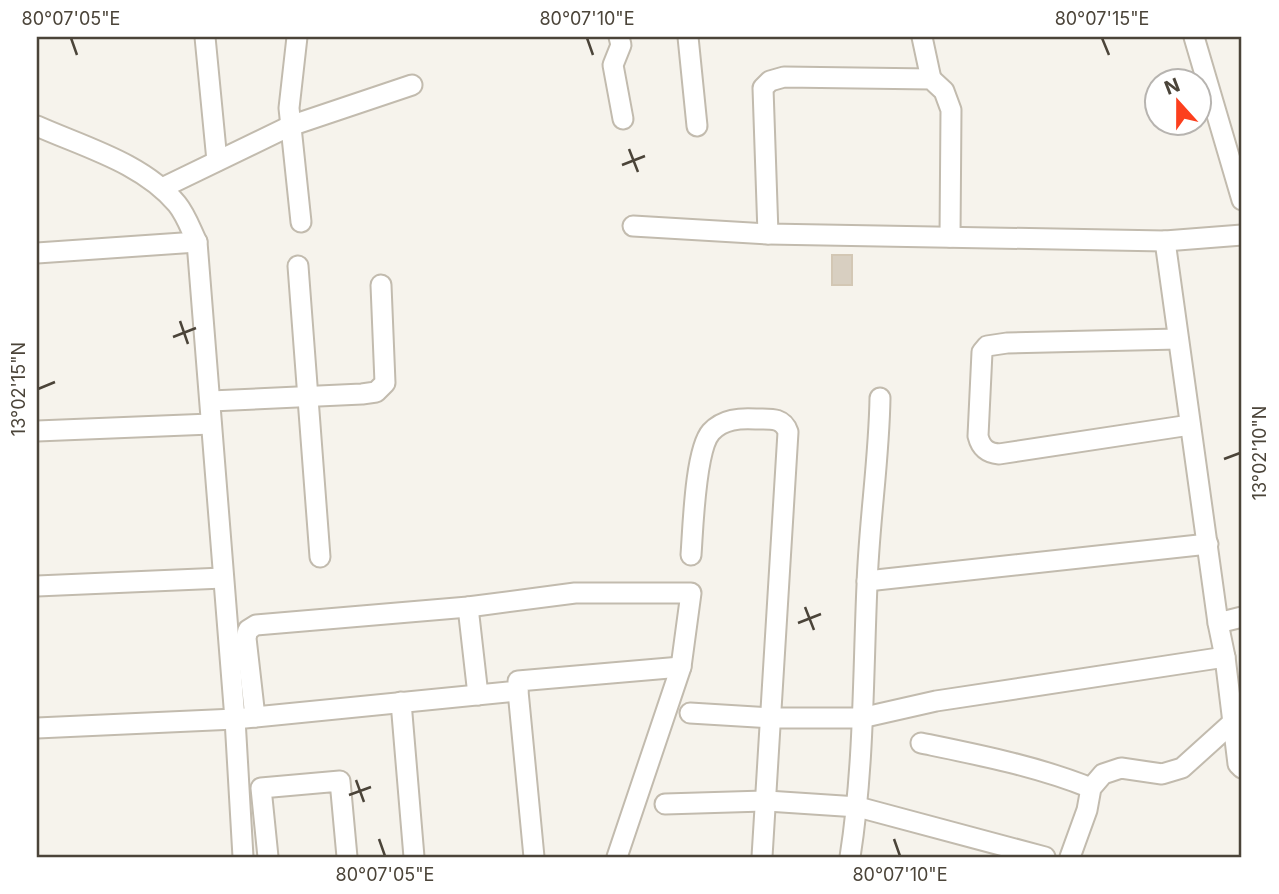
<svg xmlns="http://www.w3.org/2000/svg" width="1279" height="894" font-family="Inter,sans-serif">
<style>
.building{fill:#d8cfc1;stroke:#d3c7b4;stroke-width:2}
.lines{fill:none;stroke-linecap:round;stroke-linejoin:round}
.street-casing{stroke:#c2bbae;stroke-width:23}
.street{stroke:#fff;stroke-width:19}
.ticks{fill:none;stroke:#4b4439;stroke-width:2.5}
.neatline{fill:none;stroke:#4b4439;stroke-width:2.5}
.ticks-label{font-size:18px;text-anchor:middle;fill:#4b4439}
</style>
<rect width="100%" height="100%" fill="#f6f3ec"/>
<!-- building -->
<rect class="building" x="832" y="255" width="20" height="30"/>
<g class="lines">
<!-- street casing -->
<g class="street-casing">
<g id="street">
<polyline points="205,37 217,161"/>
<polyline points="297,37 289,108 301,222"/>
<polyline points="619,37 621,45 613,65 623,119"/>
<polyline points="688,37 697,126"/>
<polyline points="922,37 931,79"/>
<polyline points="1194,37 1242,200"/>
<path d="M 37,126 C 84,147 143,163 177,204 C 186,215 191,230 197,242 L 235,719 L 243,857"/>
<polyline points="162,188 290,126 412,85"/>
<polyline points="633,226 768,234 1165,241 1242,235"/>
<polyline points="768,234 763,88 770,81 784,77 931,79 944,91 951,110 950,237"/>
<polyline points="1165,241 1218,623 1225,657 1238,764 1242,768"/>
<polyline points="37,253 197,242"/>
<polyline points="298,266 320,557"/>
<path d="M 1178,339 L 1007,343 L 987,346 L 982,352 L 978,436 C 981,448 987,453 999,454 L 1190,425"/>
<polyline points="211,401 362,394 376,392 385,383 381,285"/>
<polyline points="37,431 211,424"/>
<path d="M 691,555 C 693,529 695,450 711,432 C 723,419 740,418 756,419 C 770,419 783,417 788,432 L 762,857"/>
<polyline points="867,581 1208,544"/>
<polyline points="37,586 223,578"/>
<polyline points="468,607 478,695"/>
<polyline points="1218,623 1242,617"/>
<polyline points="518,691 534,857"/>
<polyline points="401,702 414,857"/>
<polyline points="690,713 771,718 861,718 936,701 1225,657"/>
<polyline points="255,717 246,638 248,630 256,625 468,607 575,593 691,593 681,667 617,857"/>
<polyline points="37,728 235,719 518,691 518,681 681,667"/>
<path d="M 921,743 C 979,755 1036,766 1091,788"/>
<polyline points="665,804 767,801 858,807 1045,857"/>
<polyline points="268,857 261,788 340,781 347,857"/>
<path d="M 850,857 C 864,768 863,676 867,585 C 869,522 879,461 880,398"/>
<polyline points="1070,857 1087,810 1091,788 1103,774 1121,768 1162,774 1182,768 1233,722"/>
</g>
</g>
<!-- street -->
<use href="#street" class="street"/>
</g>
<!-- ticks -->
<path class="ticks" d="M 71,38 L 77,55M 587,38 L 593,55M 1102,38 L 1109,55M 629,149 L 638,172M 622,165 L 645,156M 180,321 L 188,344M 173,337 L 196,328M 38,389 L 55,382M 1224,459 L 1240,453M 805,607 L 814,630M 798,623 L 821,614M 356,780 L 364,802M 349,795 L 371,787M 379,839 L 385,856M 894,839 L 900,856"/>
<!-- border -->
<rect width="1279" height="894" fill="none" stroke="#ffffff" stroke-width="77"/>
<!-- north arrow -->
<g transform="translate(1178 102) rotate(339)"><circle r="33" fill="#ffffff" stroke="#b7b4b0" stroke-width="2"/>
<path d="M0-5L12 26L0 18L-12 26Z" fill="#fc3f1d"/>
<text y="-10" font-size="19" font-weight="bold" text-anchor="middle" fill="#4b4439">N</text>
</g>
<rect x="38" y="38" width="1202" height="818" class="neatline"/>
<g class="ticks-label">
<text x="71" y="25">80°07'05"E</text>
<text x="587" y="25">80°07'10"E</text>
<text x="1102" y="25">80°07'15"E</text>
<text transform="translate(19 389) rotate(-90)" y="6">13°02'15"N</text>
<text transform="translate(1260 453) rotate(-90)" y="6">13°02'10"N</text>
<text x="385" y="881">80°07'05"E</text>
<text x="900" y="881">80°07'10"E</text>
</g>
</svg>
